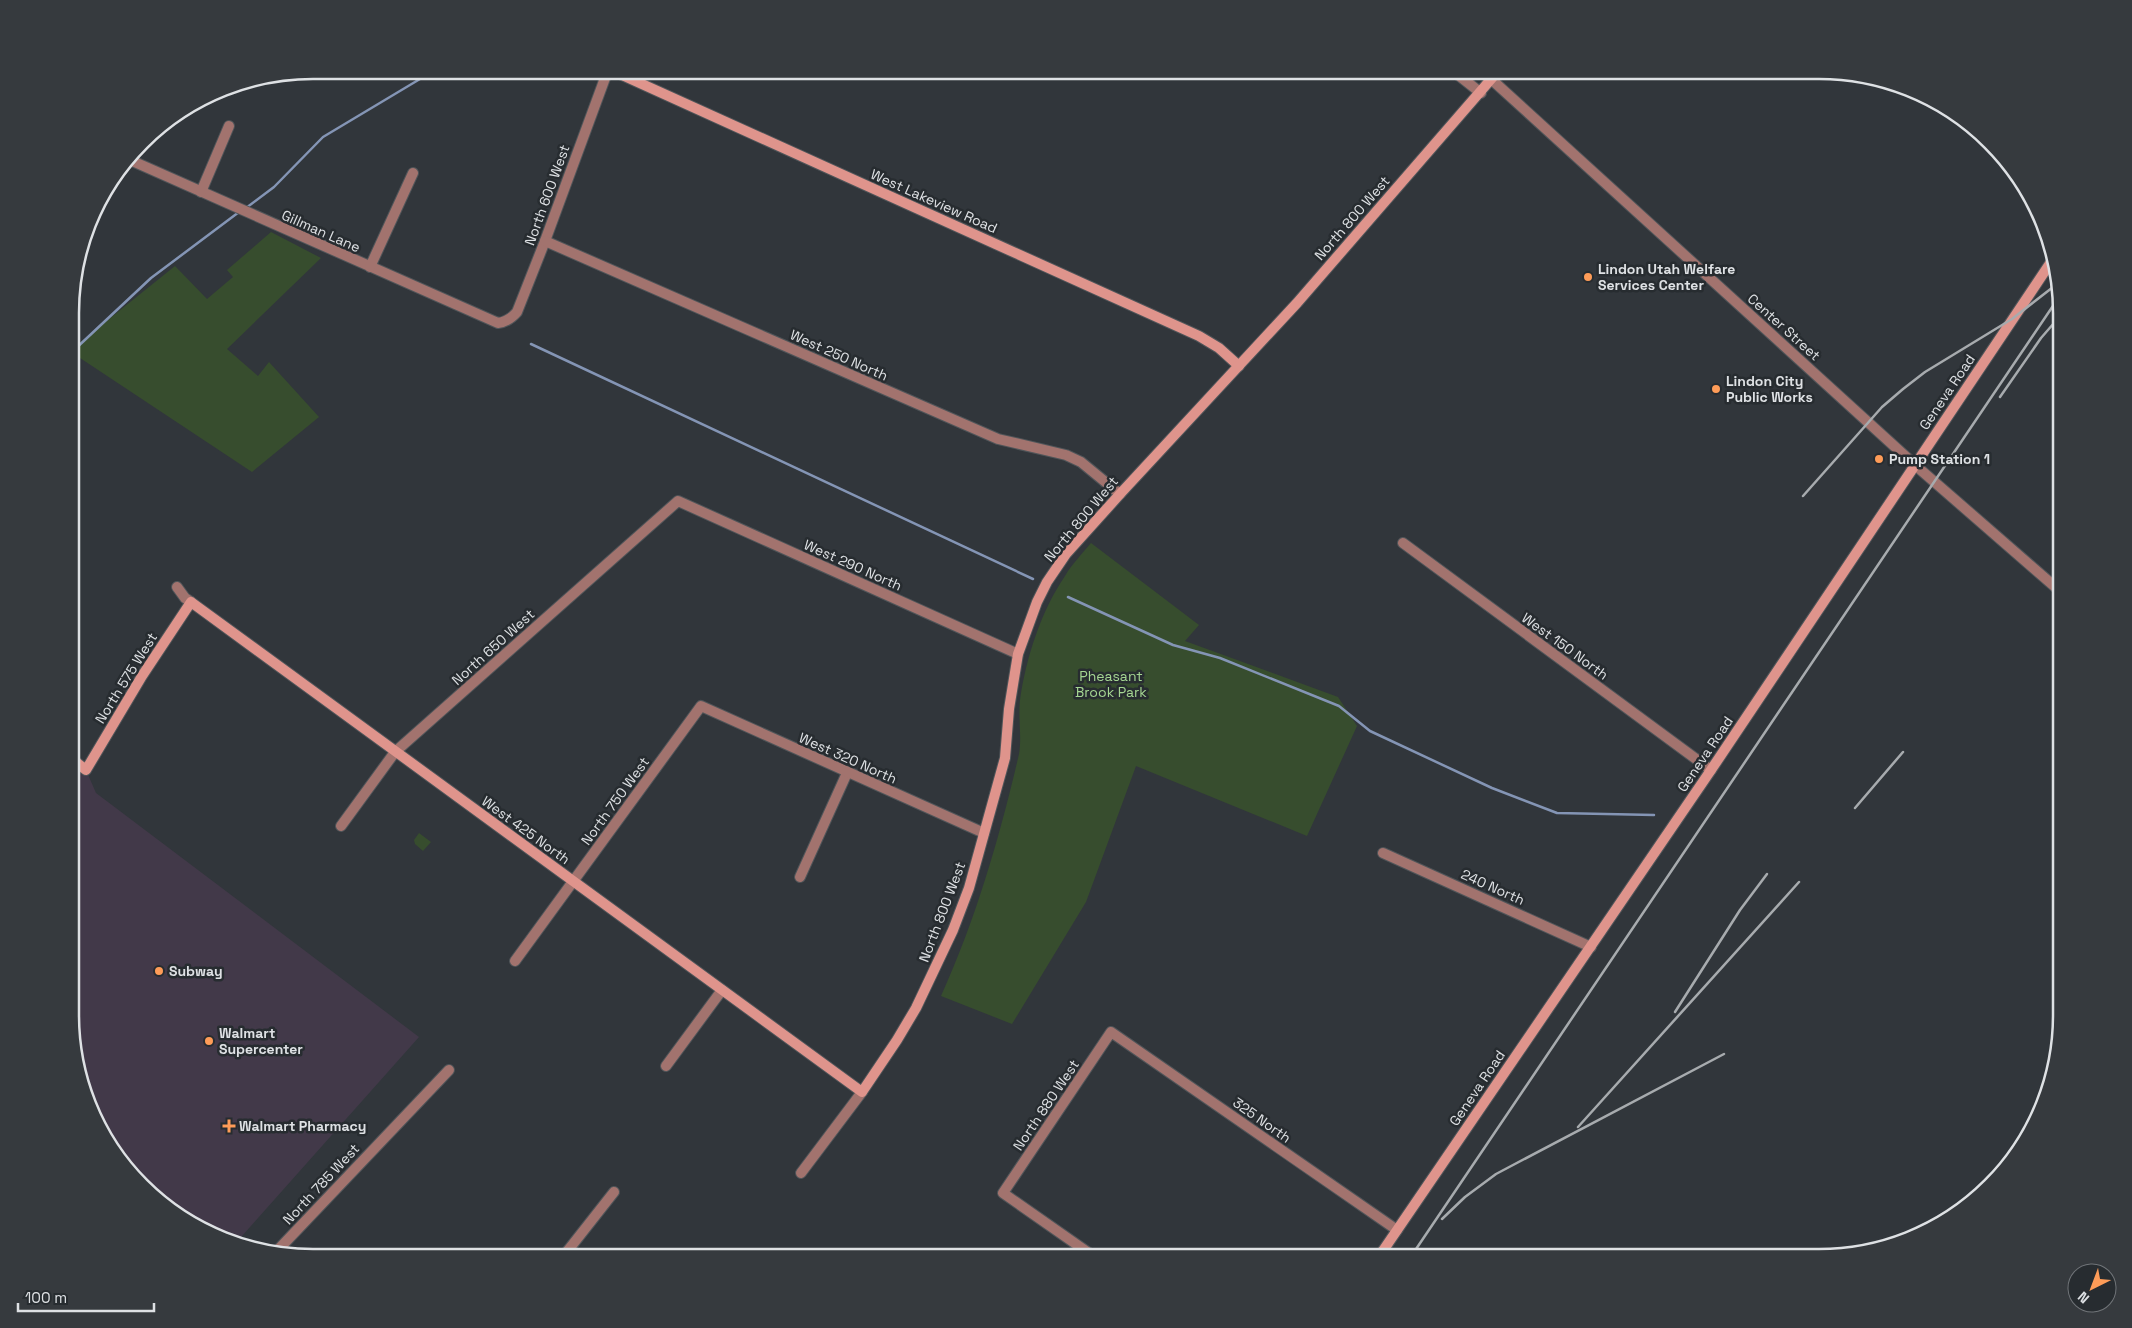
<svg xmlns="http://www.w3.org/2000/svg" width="2132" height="1328" font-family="'Space Grotesk',sans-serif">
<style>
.commercial{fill:#423949}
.green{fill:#374d2e}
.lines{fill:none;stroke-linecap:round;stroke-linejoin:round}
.stream{stroke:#8495b5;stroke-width:2.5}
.street-casing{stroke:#505559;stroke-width:12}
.secondary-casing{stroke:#505559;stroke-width:12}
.street{stroke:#a2736e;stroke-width:10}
.secondary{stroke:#df948c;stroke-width:10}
.rail{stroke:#a7abae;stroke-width:2.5}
.poi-dot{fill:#fe9c58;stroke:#272c30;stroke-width:2}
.labels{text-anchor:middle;stroke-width:5;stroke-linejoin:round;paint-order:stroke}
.street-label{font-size:14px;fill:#dee1e4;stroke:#272c30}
.poi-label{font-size:14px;font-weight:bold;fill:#dee1e4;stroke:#272c30;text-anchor:start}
.park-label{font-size:14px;fill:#a5d692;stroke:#272c30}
.rim{fill:none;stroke:#dee1e4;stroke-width:2.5}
</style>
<rect width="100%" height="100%" fill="#31363b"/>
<!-- commercial -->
<polygon class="commercial" points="72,759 86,770 96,793 419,1037 234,1245 178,1217 111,1150 72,1047"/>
<!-- green -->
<g class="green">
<polygon points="271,232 321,258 227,349 258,376 269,362 319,417 252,472 74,354 75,341 79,343 83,340 175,266 207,299 233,277 227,270"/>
<path d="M 1091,543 L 1199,625 L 1185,641 L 1338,697 L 1357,726 L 1307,836 L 1136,766 L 1086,902 L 1012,1024 L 941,996 C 976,919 1000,836 1019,754 C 1022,737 1018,718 1020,700 C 1026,658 1041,611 1065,576 C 1072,564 1082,554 1091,543 Z"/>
<polygon points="419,833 431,842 423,851 415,844 414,840"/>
</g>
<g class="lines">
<!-- stream -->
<g class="stream">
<polyline points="246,208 274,187 323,137 435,70"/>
<polyline points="531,344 1033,579"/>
<polyline points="72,352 151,278 239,212"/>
<polyline points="1068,597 1173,645 1220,658 1339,706 1370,731 1492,788 1557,813 1654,815"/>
</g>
<!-- street casing -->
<g class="street-casing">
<g id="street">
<polyline points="1452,70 1481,93"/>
<polyline points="1491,79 1915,465 2061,592"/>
<path d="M 130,160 L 498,323 C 506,322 511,319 517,312 L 545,241 L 608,70"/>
<polyline points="201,192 229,126"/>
<polyline points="545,241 998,439 1066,455 1081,462 1120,494"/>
<polyline points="370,267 413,173"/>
<polyline points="1403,543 1711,770"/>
<polyline points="177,587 185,598 191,602"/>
<polyline points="341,826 395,752 678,501 1018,654"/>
<polyline points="1383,853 1591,947"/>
<polyline points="800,877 847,773"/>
<polyline points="515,961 701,706 984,833"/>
<polyline points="666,1066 722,990"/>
<polyline points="801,1173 862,1092"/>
<polyline points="276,1252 449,1070"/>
<polyline points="562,1258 614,1192"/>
<polyline points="1096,1258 1003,1193 1111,1032 1397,1230"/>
</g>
</g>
<!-- secondary casing -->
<g class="secondary-casing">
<g id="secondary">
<polyline points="611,70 1199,336 1219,348 1239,366"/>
<polyline points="72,759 86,770 142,676 191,602 862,1092 897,1040 916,1008 953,930 969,888 1005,758 1009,709 1018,654 1037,602 1047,582 1066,554 1120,494 1297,303 1499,70"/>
<polyline points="1378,1258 1711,770 2051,262"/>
</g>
</g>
<!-- street -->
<use href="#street" class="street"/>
<!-- secondary -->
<use href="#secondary" class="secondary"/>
<!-- rail -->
<g class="rail">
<polyline points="2000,397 2041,338 2061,315"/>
<polyline points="1803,496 1882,407 1903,389 1925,372 2012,319 2057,284"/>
<polyline points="1855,808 1903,752"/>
<polyline points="1675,1012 1740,910 1767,874"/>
<polyline points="1578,1127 1799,882"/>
<polyline points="1442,1219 1465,1197 1496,1174 1724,1054"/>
<polyline points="1410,1258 2061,294"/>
</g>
</g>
<!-- markers -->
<g class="poi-dot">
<circle cx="1588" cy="277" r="5"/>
<circle cx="1716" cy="389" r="5"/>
<circle cx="1879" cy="459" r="5"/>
<circle cx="159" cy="971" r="5"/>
<circle cx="209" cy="1041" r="5"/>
<path d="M226.5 1118.5h5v5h5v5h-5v5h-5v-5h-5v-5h5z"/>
</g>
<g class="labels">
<!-- street labels -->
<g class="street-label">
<text transform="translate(547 195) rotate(-70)" y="5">North 600 West</text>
<text transform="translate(934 201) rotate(24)" y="5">West Lakeview Road</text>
<text transform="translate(1352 218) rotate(-49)" y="5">North 800 West</text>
<text transform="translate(321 231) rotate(24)" y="5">Gillman Lane</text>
<text transform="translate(1784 327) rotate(42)" y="5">Center Street</text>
<text transform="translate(839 355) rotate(24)" y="5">West 250 North</text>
<text transform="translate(1947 392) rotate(-56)" y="5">Geneva Road</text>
<text transform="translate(1081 519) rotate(-50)" y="5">North 800 West</text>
<text transform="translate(853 565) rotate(24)" y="5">West 290 North</text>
<text transform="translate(1565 646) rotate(36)" y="5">West 150 North</text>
<text transform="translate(493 647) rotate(-42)" y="5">North 650 West</text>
<text transform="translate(126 678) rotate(-58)" y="5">North 575 West</text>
<text transform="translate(1705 754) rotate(-56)" y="5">Geneva Road</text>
<text transform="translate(848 758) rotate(24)" y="5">West 320 North</text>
<text transform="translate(615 801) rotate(-54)" y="5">North 750 West</text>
<text transform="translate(526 830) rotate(36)" y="5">West 425 North</text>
<text transform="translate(1493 887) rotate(24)" y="5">240 North</text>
<text transform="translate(942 912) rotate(-69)" y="5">North 800 West</text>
<text transform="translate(1477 1088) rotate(-56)" y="5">Geneva Road</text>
<text transform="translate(1046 1105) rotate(-56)" y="5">North 880 West</text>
<text transform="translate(1262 1120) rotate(35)" y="5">325 North</text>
<text transform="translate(321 1184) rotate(-47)" y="5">North 785 West</text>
</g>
<!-- poi labels -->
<g class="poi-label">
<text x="1598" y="274">Lindon Utah Welfare<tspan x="1598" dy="16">Services Center</tspan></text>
<text x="1726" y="386">Lindon City<tspan x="1726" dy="16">Public Works</tspan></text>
<text x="1889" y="464">Pump Station 1</text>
<text x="169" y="976">Subway</text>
<text x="219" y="1038">Walmart<tspan x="219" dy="16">Supercenter</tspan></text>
<text x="239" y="1131">Walmart Pharmacy</text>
</g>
<!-- park labels -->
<g class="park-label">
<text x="1111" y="681">Pheasant<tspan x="1111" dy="16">Brook Park</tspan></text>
</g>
</g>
<!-- crop -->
<path d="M0 0H2132V1328H0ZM313 79H1819A234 234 0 0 1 2053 313V1015A234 234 0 0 1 1819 1249H313A234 234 0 0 1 79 1015V313A234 234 0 0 1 313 79Z" fill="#363a3e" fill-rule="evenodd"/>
<path class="rim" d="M313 79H1819A234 234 0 0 1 2053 313V1015A234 234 0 0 1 1819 1249H313A234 234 0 0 1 79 1015V313A234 234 0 0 1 313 79Z"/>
<!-- north arrow -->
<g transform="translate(2092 1288) rotate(222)"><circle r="24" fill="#272c30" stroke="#707478"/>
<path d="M0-4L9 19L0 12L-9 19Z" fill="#fe9c58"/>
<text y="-8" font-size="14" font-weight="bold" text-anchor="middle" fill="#dee1e4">N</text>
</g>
<!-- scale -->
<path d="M18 1303v8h136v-8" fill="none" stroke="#dee1e4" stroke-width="2.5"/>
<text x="25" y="1303" font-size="15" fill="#dee1e4" stroke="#272c30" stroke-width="4" paint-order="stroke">100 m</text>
</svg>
